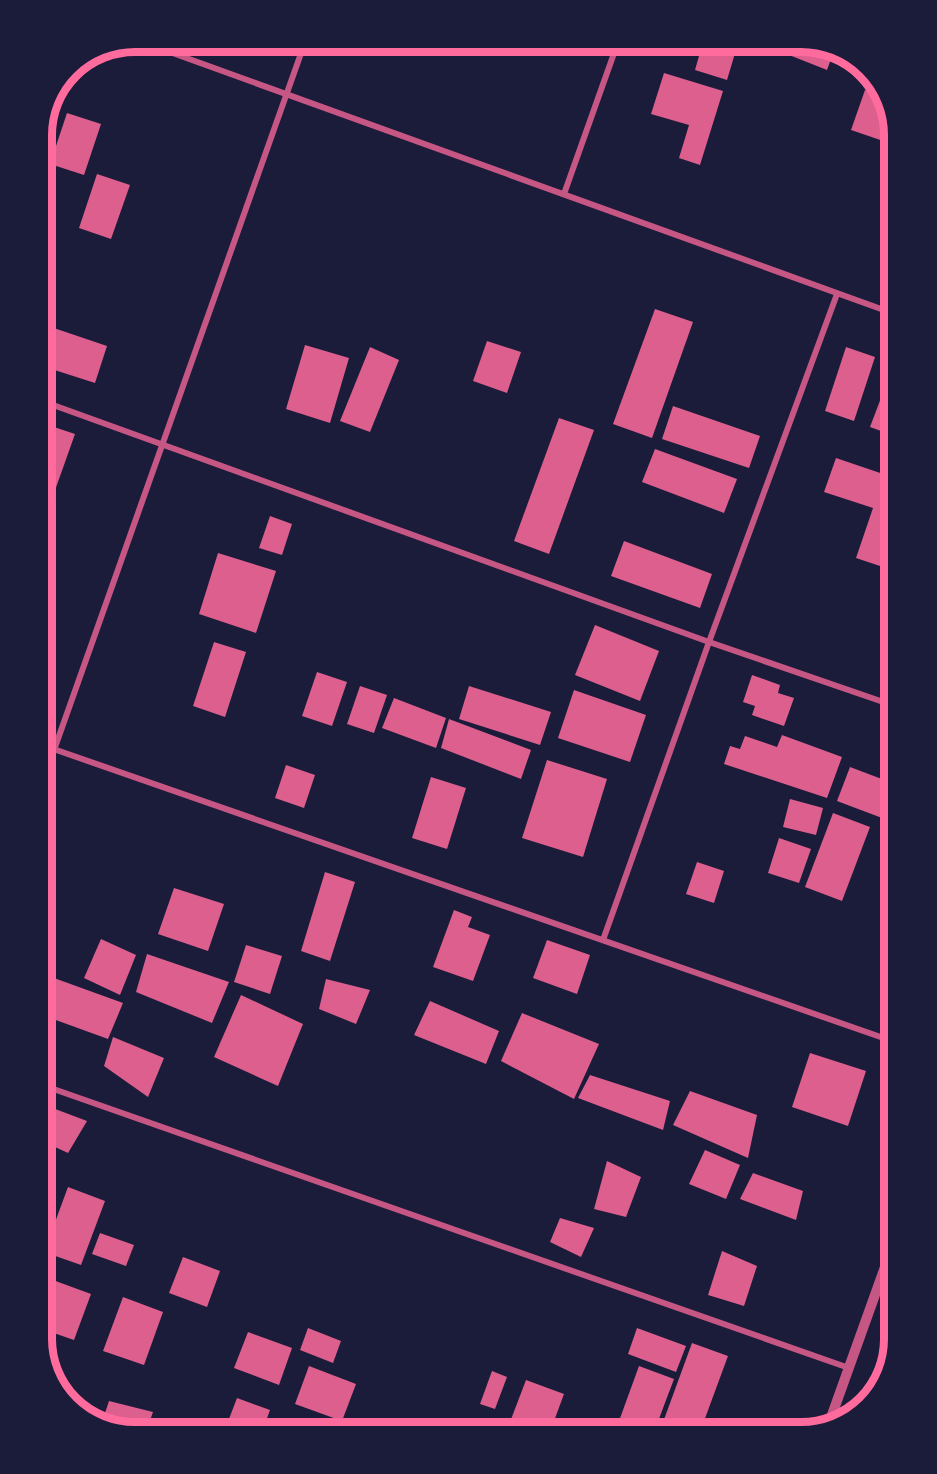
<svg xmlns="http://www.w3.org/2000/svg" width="937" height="1474" font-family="Barlow,sans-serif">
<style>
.building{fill:#dd5f8e}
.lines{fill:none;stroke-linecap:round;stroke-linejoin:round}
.minor{stroke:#c65784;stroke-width:6}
.tertiary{stroke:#c65784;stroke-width:10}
.rim{fill:none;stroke:#ff6b9d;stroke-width:8}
</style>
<rect width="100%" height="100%" fill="#1b1b3a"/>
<!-- building -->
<g class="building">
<polygon points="703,42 736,50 727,80 695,70"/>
<polygon points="756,42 808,42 834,51 827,70"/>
<polygon points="664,73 723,91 700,165 679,158 689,125 651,114"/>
<polygon points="865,90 886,97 895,136 895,145 851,130"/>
<polygon points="67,113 101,124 84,175 50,164"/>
<polygon points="97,174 130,185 111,239 79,228"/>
<polygon points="655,309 693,322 652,438 613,424"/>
<polygon points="42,324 107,346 95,383 42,366"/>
<polygon points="487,341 521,352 507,393 473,381"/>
<polygon points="305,345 349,358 330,423 286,409"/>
<polygon points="370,347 399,360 370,432 340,421"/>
<polygon points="846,347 875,357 854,421 825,411"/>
<polygon points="884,390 895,394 895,436 870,427"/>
<polygon points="673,406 760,436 749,468 662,439"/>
<polygon points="559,418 594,430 549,554 514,541"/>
<polygon points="42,423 75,434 42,527"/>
<polygon points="655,449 737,479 724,513 642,482"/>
<polygon points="836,458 895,478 895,571 856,558 873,508 824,492"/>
<polygon points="270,516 292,524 282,555 259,548"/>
<polygon points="624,541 712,574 700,608 611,576"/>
<polygon points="218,553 276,571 256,633 199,614"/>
<polygon points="595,625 659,651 640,701 575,675"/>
<polygon points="214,642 246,652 225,717 193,706"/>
<polygon points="317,672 347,682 332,726 302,716"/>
<polygon points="752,675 780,685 778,693 794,698 784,726 752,715 755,706 743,702"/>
<polygon points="360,686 387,695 374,733 347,724"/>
<polygon points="469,686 551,712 540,745 459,719"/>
<polygon points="574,690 646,715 630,762 558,738"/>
<polygon points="394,698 446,718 436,748 382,728"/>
<polygon points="449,719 531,750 521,779 441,748"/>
<polygon points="782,735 842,757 827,798 724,764 730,746 740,749 745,736 777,747"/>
<polygon points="547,760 607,779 583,857 522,838"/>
<polygon points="286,765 315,775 304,808 275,798"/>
<polygon points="850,767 895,784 895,808 890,821 837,801"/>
<polygon points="431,777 466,788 447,849 412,838"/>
<polygon points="790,799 823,808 816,835 783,827"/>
<polygon points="833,813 870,827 842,901 805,887"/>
<polygon points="779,838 811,849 799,883 768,873"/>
<polygon points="893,861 895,861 895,925 885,922 893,895 884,893"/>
<polygon points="697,862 724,871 714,903 686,894"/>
<polygon points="325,872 355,882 330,961 301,951"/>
<polygon points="174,888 224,904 208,951 158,934"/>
<polygon points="454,910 472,917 468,927 490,935 473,981 433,967"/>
<polygon points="101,939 136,955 120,995 84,978"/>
<polygon points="547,940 590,955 577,994 533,978"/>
<polygon points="246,945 282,956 270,994 234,982"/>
<polygon points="147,954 229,982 212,1023 136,992"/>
<polygon points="54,978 123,1003 108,1039 42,1015 42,1002"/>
<polygon points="326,979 370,990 356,1024 319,1009"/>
<polygon points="241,995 303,1024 278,1086 214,1057"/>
<polygon points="430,1001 499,1031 486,1064 414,1035"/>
<polygon points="522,1013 599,1044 574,1099 501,1061"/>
<polygon points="113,1037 164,1058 148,1097 104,1066"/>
<polygon points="810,1053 866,1071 848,1126 792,1107"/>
<polygon points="590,1075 670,1101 663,1130 578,1098"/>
<polygon points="690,1091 757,1115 748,1158 673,1125"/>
<polygon points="42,1104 87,1121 68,1153 42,1141"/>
<polygon points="705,1150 740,1165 726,1199 689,1184"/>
<polygon points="607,1161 641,1177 626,1217 594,1209"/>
<polygon points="753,1173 803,1191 796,1220 740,1199"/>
<polygon points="42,1185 51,1189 42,1214"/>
<polygon points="68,1187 105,1201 81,1265 44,1252"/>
<polygon points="560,1218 594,1228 581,1257 550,1242"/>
<polygon points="100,1233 134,1245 126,1266 92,1254"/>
<polygon points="722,1251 757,1266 744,1306 708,1295"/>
<polygon points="183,1257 220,1271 207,1307 169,1293"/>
<polygon points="42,1276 91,1294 74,1340 42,1329"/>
<polygon points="123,1297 163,1312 144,1365 103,1351"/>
<polygon points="308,1328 341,1341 333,1363 300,1350"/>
<polygon points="637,1328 686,1346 676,1372 628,1354"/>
<polygon points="248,1332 292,1348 279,1385 234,1368"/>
<polygon points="692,1343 728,1356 700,1432 682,1432 662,1425"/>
<polygon points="309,1366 356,1384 342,1421 295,1404"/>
<polygon points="639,1366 674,1379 654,1432 615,1432"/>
<polygon points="492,1371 507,1377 495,1409 480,1404"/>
<polygon points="526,1380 564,1394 550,1432 539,1432 510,1422"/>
<polygon points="237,1398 270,1410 262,1432 224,1432"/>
<polygon points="109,1401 153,1412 146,1432 130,1432 102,1422"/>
</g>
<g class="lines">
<!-- minor -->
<g class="minor">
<polyline points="142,42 895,314"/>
<polyline points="564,194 618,42"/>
<polyline points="42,401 709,642 895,706"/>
<polyline points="42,745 895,1042"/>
<polyline points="42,784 305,42"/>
<polyline points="603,940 709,642 837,294"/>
<polyline points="42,1085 849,1368"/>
</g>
<!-- tertiary -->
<polyline class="tertiary" points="828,1426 895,1239"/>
</g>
<!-- crop -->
<path d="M0 0H937V1474H0ZM135 52H801A83 83 0 0 1 884 135V1339A83 83 0 0 1 801 1422H135A83 83 0 0 1 52 1339V135A83 83 0 0 1 135 52Z" fill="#1b1b3a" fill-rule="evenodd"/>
<path class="rim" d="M135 52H801A83 83 0 0 1 884 135V1339A83 83 0 0 1 801 1422H135A83 83 0 0 1 52 1339V135A83 83 0 0 1 135 52Z"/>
</svg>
